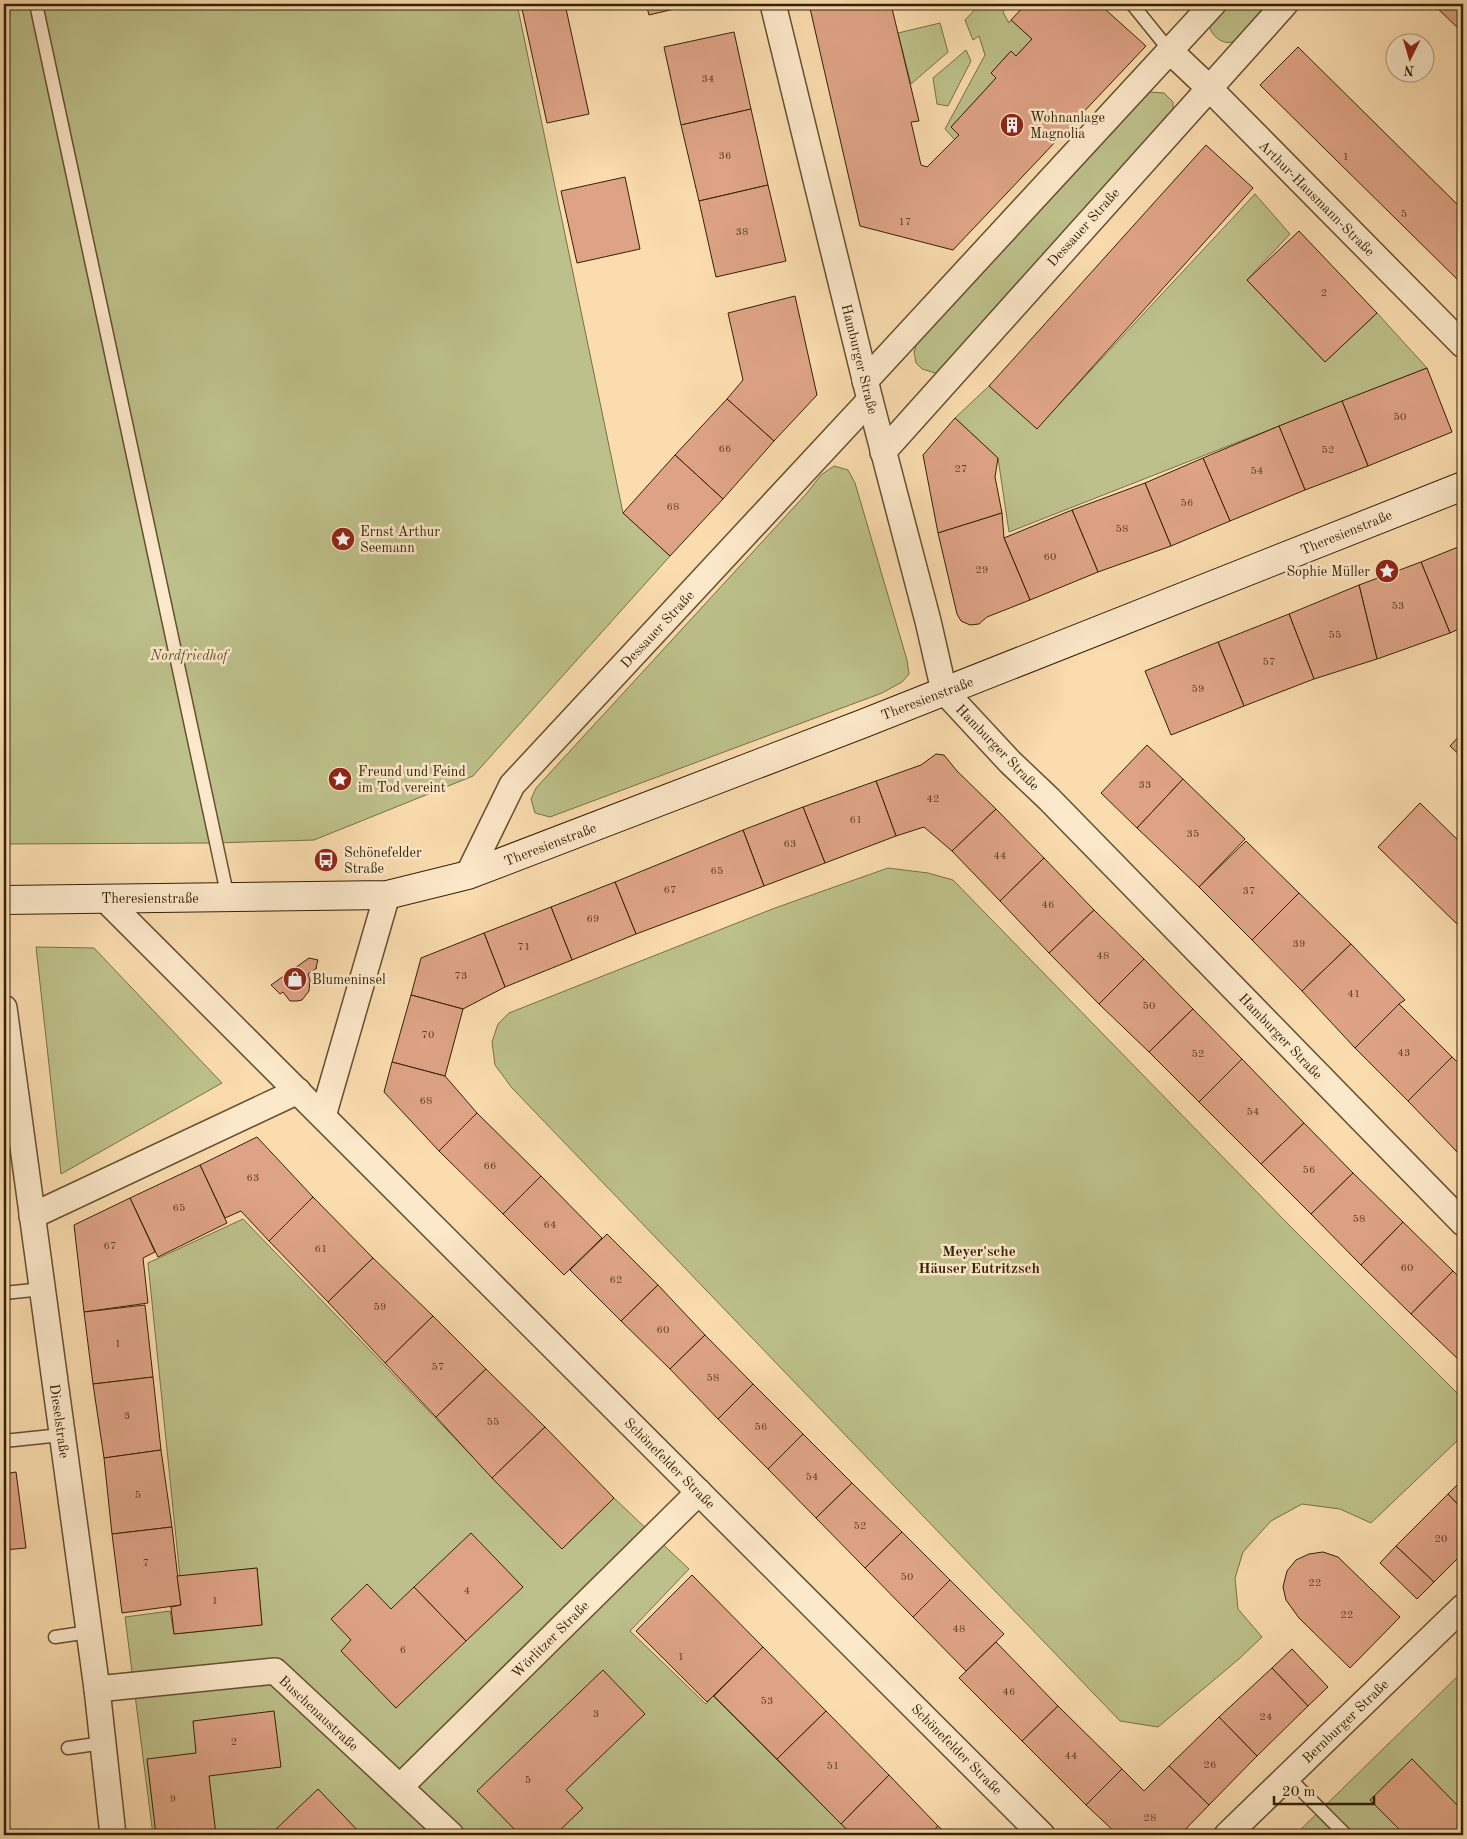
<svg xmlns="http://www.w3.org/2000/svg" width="1467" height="1839" font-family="'Old Standard TT',serif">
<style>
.green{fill:#bdc08b;stroke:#787048}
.building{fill:#dea386;stroke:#342105}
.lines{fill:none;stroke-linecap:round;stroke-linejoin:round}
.service-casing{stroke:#66502f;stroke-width:15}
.minor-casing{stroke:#66502f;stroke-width:28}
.secondary-casing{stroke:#342105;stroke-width:30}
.service{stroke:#fce8ca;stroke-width:12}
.minor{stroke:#fce8ca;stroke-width:25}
.secondary{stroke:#fce8ca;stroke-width:28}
.labels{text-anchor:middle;stroke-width:5;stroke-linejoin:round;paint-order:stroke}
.number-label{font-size:11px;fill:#5e4225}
.poi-label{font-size:14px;fill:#342105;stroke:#fce8ca;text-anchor:start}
.street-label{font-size:14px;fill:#342105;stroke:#fce8ca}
.park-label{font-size:14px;font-style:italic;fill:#5d512d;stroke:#fce8ca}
.neighbourhood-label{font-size:15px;font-weight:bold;fill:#342105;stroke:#fce8ca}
</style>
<rect width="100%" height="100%" fill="#fadcae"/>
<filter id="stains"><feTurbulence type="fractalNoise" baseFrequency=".004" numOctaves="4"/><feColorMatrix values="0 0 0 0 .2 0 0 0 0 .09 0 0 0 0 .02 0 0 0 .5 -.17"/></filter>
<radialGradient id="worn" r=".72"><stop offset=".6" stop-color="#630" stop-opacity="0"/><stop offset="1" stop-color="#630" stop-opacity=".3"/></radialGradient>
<!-- green -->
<g class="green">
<polygon points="4,4 517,4 623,513 670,556 473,776 314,840 215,843 4,844"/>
<polygon points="980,4 1010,4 1003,12 1009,23 1011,20 1032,39 1016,56 1011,51 991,73 996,78 951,127 959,135 955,140 945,129 985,55 979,36 973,40 965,20"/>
<path d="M 1223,4 L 1271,4 C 1263,13 1248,33 1239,39 C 1226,48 1212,38 1209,25 Z"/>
<polygon points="940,23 948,52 911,84 898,33"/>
<polygon points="966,50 971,61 948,106 937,104 933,78"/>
<polygon points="1149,92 1164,93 1173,102 1173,112 947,368 935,373 922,369 916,363 914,352 918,339 1138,99"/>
<polygon points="1255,194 1290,234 1247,280 1325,362 1377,313 1427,368 1009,532 998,458 955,418 989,386 1037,428"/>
<polygon points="834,466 848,470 855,483 907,660 909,674 902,682 882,693 550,817 535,813 531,799 536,788 807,493 821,475"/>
<polygon points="888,868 928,873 953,880 1287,1223 1463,1399 1457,1441 1371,1523 1340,1509 1302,1504 1271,1521 1243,1552 1235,1578 1238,1609 1262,1637 1240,1658 1158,1727 1120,1721 512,1088 495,1065 492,1042 498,1024 509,1013 775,908"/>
<polygon points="36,947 94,948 222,1083 61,1174"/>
<polygon points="243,1219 562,1549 614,1498 689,1569 630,1631 706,1704 713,1696 852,1835 153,1835 125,1617 170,1611 174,1634 262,1625 257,1568 180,1577 148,1263"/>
<polygon points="1463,1671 1463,1835 1295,1835"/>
</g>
<!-- building -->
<g class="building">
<polygon points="521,4 565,4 589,114 547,123"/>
<polygon points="646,4 695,4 649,15"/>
<polygon points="809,4 891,4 919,121 911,122 921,165 927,167 959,135 951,127 996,78 991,73 1011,51 1016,56 1032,39 1011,20 1026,4 1112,4 1106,10 1146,46 953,250 860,226"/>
<polygon points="1433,4 1463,4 1463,33 1461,31"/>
<polygon points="734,32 751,109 681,125 664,47"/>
<polygon points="1298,47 1463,210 1463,285 1260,85"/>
<polygon points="751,109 768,185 699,201 681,125"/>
<polygon points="1206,145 1253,188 1037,429 989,386"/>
<polygon points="625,177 640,249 577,263 561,191"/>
<polygon points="768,185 786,261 716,277 699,201"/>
<polygon points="1299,231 1377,313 1325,362 1247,280"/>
<polygon points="795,296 817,395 774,441 727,399 743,380 728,313"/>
<polygon points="1427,368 1452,432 1368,466 1342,401"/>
<polygon points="727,399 774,441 723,499 675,455"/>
<polygon points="1342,401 1368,466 1305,490 1279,426"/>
<polygon points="955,418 998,458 995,477 1002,513 938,533 923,455"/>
<polygon points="1279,426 1305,490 1230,521 1203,458"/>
<polygon points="675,455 723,499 670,556 623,513"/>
<polygon points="1203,458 1230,521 1171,546 1145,483"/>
<polygon points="1145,483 1171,546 1098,572 1072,510"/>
<polygon points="1072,510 1098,572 1030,600 1004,538"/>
<polygon points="1002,513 1004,538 1030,600 987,617 979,624 970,625 961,621 957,614 938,533"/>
<polygon points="1463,545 1463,627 1450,633 1421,562"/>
<polygon points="1421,562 1450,633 1377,659 1359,585"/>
<polygon points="1359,585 1377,659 1314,679 1289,614"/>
<polygon points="1289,614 1314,679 1244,706 1218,642"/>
<polygon points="1218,642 1244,706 1171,735 1145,671"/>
<polygon points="1463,732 1463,758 1450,746"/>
<polygon points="1147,745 1183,779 1137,828 1101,793"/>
<polygon points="936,754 944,755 957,771 996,809 952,851 924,827 896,836 876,781 921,765"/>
<polygon points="1183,779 1245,839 1199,887 1137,828"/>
<polygon points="876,781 896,836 825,863 803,807"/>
<polygon points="1420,803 1463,845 1463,922 1459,926 1378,847"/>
<polygon points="803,807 825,863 764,886 743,830"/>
<polygon points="996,809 1044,858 1000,901 952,851"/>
<polygon points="743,830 764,886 636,934 615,882"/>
<polygon points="1246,841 1299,893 1252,940 1199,887"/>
<polygon points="1044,858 1094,910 1049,953 1000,901"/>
<polygon points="615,882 636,934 572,960 551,907"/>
<polygon points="1299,893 1351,944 1302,991 1252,940"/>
<polygon points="551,907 572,960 505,987 484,933"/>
<polygon points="1094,910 1144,959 1099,1004 1049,953"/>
<polygon points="484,933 505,987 463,1009 411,995 421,958"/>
<polygon points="1351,944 1405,1000 1399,1004 1355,1048 1302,991"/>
<polygon points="309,958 318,960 316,967 317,968 308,974 310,980 309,991 302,1000 297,1001 290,1001 283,992 280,994 271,985"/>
<polygon points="1144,959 1193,1009 1149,1052 1099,1004"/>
<polygon points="411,995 463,1009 445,1076 392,1062"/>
<polygon points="1399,1004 1452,1057 1408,1101 1355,1048"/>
<polygon points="1193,1009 1242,1059 1199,1102 1149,1052"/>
<polygon points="1452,1057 1463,1067 1463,1150 1459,1154 1408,1101"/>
<polygon points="1242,1059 1304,1123 1261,1164 1199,1102"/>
<polygon points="392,1062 445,1076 477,1113 439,1151 384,1092"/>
<polygon points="477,1113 541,1176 503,1214 439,1151"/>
<polygon points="1304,1123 1353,1173 1311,1214 1261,1164"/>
<polygon points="257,1137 313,1197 269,1241 241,1211 225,1218 200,1165"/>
<polygon points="200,1165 227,1223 158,1257 130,1198"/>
<polygon points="1353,1173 1403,1222 1361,1265 1311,1214"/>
<polygon points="541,1176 602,1238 564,1275 503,1214"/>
<polygon points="313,1197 373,1258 328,1302 269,1241"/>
<polygon points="130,1198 155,1252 143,1258 148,1303 84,1312 74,1225"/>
<polygon points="1403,1222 1453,1271 1411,1314 1361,1265"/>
<polygon points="607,1234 658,1285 621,1321 570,1270"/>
<polygon points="373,1258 433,1316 385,1363 328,1302"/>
<polygon points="1453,1271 1463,1281 1463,1358 1460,1361 1411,1314"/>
<polygon points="658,1285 705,1335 670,1369 621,1321"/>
<polygon points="145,1305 153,1377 93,1384 84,1312"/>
<polygon points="433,1316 486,1369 436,1417 385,1363"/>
<polygon points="705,1335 753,1384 718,1419 670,1369"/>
<polygon points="486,1369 545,1427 492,1478 436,1417"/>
<polygon points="153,1377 161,1450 104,1458 93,1384"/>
<polygon points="753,1384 803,1434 768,1469 718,1419"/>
<polygon points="545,1427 614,1498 562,1549 492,1478"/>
<polygon points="803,1434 852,1483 816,1518 768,1469"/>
<polygon points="161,1450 172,1527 112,1534 104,1458"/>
<polygon points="16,1472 26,1548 4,1550 4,1474"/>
<polygon points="1463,1479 1463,1510 1448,1494"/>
<polygon points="852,1483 902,1532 865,1568 816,1518"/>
<polygon points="1448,1494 1463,1510 1463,1553 1434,1582 1396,1546"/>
<polygon points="172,1527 181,1605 122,1613 112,1534"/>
<polygon points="902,1532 950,1580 913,1617 865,1568"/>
<polygon points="471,1533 523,1587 466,1641 414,1587"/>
<polygon points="1396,1546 1434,1582 1417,1599 1380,1563"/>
<polygon points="1323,1552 1338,1557 1400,1617 1350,1668 1299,1618 1286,1600 1283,1587 1287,1571 1296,1560 1309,1554"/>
<polygon points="257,1568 262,1625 174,1634 171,1607 181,1605 177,1576"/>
<polygon points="692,1575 763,1647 707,1702 636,1631"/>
<polygon points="950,1580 1004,1634 966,1671 913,1617"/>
<polygon points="367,1584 391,1609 414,1587 466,1641 396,1708 341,1651 351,1640 331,1619"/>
<polygon points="996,1642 1058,1706 1022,1741 959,1678"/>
<polygon points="763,1647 826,1711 777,1759 714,1696"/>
<polygon points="1292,1649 1328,1687 1308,1706 1272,1668"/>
<polygon points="1272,1668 1308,1706 1257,1756 1219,1717"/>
<polygon points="603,1670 645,1714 566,1790 583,1808 555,1835 520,1835 477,1791"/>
<polygon points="1058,1706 1122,1769 1086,1805 1022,1741"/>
<polygon points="274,1711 281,1767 209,1776 216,1835 156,1835 147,1759 196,1753 193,1721"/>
<polygon points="826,1711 889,1775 841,1824 777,1759"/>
<polygon points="1219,1717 1257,1756 1209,1805 1169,1766"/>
<polygon points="1412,1759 1463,1811 1463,1835 1405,1835 1370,1800"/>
<polygon points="1169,1766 1209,1805 1180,1835 1118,1835 1086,1805 1122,1769 1144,1791"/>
<polygon points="889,1775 938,1826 929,1835 853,1835 841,1824"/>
<polygon points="318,1789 362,1835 278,1835 274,1831"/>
<polygon points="938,1826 948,1835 929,1835"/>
</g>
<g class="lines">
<!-- service casing -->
<g class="service-casing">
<g id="service">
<polyline points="36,4 228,898"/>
<polyline points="1132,4 1170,51"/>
<polyline points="4,1293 43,1289"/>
<polyline points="4,1441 61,1435"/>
<polyline points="55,1637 89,1632"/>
<polyline points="68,1748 103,1743"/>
<polyline points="1288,1777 1346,1835"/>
</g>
</g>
<!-- minor casing -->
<g class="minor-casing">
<g id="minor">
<polyline points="773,4 870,400 928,621 944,691 1010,762 1049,799 1463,1223"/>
<polyline points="1170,51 1208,87 1463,345"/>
<polyline points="865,381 1213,4"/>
<polyline points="883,452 1285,4"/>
<polyline points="468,875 512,785 870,400"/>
<polyline points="104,898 1042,1835"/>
<polyline points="4,1008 97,1689 113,1835"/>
<polyline points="323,1116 387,895"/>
<polyline points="32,1216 298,1091"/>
<polyline points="97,1689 275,1671 451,1835"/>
<polyline points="400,1787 699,1492"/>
<polyline points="1227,1835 1463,1607"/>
</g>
</g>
<!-- secondary casing -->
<g class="secondary-casing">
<polyline id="secondary" points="4,900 387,895 468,875 862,724 1463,486"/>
</g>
<!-- service -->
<use href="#service" class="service"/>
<!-- minor -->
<use href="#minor" class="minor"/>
<!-- secondary -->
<use href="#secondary" class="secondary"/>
</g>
<!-- icons -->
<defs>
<g id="building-disc" transform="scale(1.25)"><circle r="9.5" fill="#8f2418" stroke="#fce8ca"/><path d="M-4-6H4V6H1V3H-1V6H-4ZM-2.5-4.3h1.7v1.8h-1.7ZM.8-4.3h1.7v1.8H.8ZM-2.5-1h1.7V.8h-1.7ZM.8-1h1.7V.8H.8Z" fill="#fff"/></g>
<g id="sight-disc" transform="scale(1.25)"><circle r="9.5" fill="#8f2418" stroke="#fce8ca"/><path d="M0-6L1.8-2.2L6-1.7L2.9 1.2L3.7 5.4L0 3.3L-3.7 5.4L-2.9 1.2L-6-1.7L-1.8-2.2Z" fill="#fff"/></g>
<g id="bus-disc" transform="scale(1.25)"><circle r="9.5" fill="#8f2418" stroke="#fce8ca"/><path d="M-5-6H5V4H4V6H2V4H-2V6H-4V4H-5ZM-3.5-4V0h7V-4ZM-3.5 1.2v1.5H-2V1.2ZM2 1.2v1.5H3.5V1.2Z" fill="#fff"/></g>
<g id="shop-disc" transform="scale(1.25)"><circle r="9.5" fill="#8f2418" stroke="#fce8ca"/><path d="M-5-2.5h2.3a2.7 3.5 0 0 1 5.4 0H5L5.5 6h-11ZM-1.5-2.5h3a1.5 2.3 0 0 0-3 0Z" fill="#fff"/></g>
</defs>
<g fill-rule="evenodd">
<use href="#building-disc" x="1012" y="125"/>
<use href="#sight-disc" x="343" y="539"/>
<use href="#sight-disc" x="1387" y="571"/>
<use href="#sight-disc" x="340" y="779"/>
<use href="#bus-disc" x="326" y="860"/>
<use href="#shop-disc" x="295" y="979"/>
</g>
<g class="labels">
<!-- number labels -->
<g class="number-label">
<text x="708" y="82">34</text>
<text x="725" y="159">36</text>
<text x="1346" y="160">1</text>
<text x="1404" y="217">5</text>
<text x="905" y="225">17</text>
<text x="742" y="235">38</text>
<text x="1324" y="296">2</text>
<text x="1400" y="420">50</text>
<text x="725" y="452">66</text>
<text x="1328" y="453">52</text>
<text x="961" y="472">27</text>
<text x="1257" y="474">54</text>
<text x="1187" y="506">56</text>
<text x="673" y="510">68</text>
<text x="1122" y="532">58</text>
<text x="1050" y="560">60</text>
<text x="982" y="573">29</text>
<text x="1398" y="609">53</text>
<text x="1335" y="638">55</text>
<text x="1269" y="665">57</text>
<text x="1198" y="692">59</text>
<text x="1145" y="788">33</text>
<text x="933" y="802">42</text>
<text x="856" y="823">61</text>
<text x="1193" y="837">35</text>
<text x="790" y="847">63</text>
<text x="1000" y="859">44</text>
<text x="717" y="874">65</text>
<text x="670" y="893">67</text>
<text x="1249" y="894">37</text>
<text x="1048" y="908">46</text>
<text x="593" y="922">69</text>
<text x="1299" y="947">39</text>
<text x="524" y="950">71</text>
<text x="1103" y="959">48</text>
<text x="461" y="979">73</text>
<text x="1354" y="997">41</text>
<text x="1149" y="1009">50</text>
<text x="428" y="1038">70</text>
<text x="1404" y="1056">43</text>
<text x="1198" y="1057">52</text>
<text x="426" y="1104">68</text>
<text x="1253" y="1115">54</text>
<text x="490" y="1169">66</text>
<text x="1309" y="1173">56</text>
<text x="253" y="1181">63</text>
<text x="179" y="1211">65</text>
<text x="1359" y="1222">58</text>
<text x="550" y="1228">64</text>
<text x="110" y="1249">67</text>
<text x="321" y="1252">61</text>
<text x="1407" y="1271">60</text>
<text x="616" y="1283">62</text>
<text x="380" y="1310">59</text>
<text x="663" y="1333">60</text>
<text x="118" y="1347">1</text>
<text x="438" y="1370">57</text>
<text x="713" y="1381">58</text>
<text x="127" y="1419">3</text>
<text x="493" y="1425">55</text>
<text x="761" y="1430">56</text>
<text x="812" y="1480">54</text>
<text x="138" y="1498">5</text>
<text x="860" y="1529">52</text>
<text x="1441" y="1542">20</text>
<text x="146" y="1566">7</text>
<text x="907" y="1580">50</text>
<text x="1315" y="1586">22</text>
<text x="467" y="1594">4</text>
<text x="215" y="1604">1</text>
<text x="1347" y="1618">22</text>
<text x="959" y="1632">48</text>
<text x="403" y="1653">6</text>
<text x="681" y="1660">1</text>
<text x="1009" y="1695">46</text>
<text x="767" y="1704">53</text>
<text x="596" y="1717">3</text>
<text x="1266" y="1720">24</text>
<text x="234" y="1745">2</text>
<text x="1071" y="1759">44</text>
<text x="1210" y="1768">26</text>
<text x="833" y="1769">51</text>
<text x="528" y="1783">5</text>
<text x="173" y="1802">9</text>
<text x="1150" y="1821">28</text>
</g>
<!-- poi labels -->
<g class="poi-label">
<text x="1030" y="122">Wohnanlage<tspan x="1030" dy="16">Magnolia</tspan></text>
<text x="360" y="536">Ernst Arthur<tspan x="360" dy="16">Seemann</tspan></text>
<text x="1370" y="576" text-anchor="end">Sophie Müller</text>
<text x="358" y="776">Freund und Feind<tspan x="358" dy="16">im Tod vereint</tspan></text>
<text x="344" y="857">Schönefelder<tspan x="344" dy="16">Straße</tspan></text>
<text x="312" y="984">Blumeninsel</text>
</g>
<!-- street labels -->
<g class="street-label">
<text transform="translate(1317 198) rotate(45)" y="5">Arthur-Hausmann-Straße</text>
<text transform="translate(1083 227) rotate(-48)" y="5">Dessauer Straße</text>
<text transform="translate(860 359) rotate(76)" y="5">Hamburger Straße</text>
<text transform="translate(1346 532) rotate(-22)" y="5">Theresienstraße</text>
<text transform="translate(657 629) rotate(-47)" y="5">Dessauer Straße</text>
<text transform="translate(927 698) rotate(-21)" y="5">Theresienstraße</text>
<text transform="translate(998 747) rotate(46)" y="5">Hamburger Straße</text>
<text transform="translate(550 844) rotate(-21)" y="5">Theresienstraße</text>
<text x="150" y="903">Theresienstraße</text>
<text transform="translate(1281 1036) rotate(46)" y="5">Hamburger Straße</text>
<text transform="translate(60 1421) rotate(82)" y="5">Dieselstraße</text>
<text transform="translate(670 1463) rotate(45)" y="5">Schönefelder Straße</text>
<text transform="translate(550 1639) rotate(-45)" y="5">Wörlitzer Straße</text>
<text transform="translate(319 1713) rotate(43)" y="5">Buschenaustraße</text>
<text transform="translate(1345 1721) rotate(-44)" y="5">Bernburger Straße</text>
<text transform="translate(957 1749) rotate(45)" y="5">Schönefelder Straße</text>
</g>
<!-- park labels -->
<g class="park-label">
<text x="189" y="660">Nordfriedhof</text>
</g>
<!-- neighbourhood labels -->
<g class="neighbourhood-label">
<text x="979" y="1256">Meyer'sche<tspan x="979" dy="17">Häuser Eutritzsch</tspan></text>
</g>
</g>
<!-- margin -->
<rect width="1467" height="1839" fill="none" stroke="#fadcae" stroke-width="20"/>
<rect x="5" y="5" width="1457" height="1829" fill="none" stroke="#342105" stroke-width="2.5"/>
<rect x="10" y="10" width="1447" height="1819" fill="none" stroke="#342105"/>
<!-- north arrow -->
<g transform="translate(1410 58) rotate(185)"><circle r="24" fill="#fce8ca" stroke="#ac987b"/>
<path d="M0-4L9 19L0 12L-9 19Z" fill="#8f2418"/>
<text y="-8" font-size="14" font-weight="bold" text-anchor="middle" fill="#342105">N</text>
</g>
<!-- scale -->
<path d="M1274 1796v8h100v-8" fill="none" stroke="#342105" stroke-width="2.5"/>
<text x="1282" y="1796" font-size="15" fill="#342105" stroke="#fce8ca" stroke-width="4" paint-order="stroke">20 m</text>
<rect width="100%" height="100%" filter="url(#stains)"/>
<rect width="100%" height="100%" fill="url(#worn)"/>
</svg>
